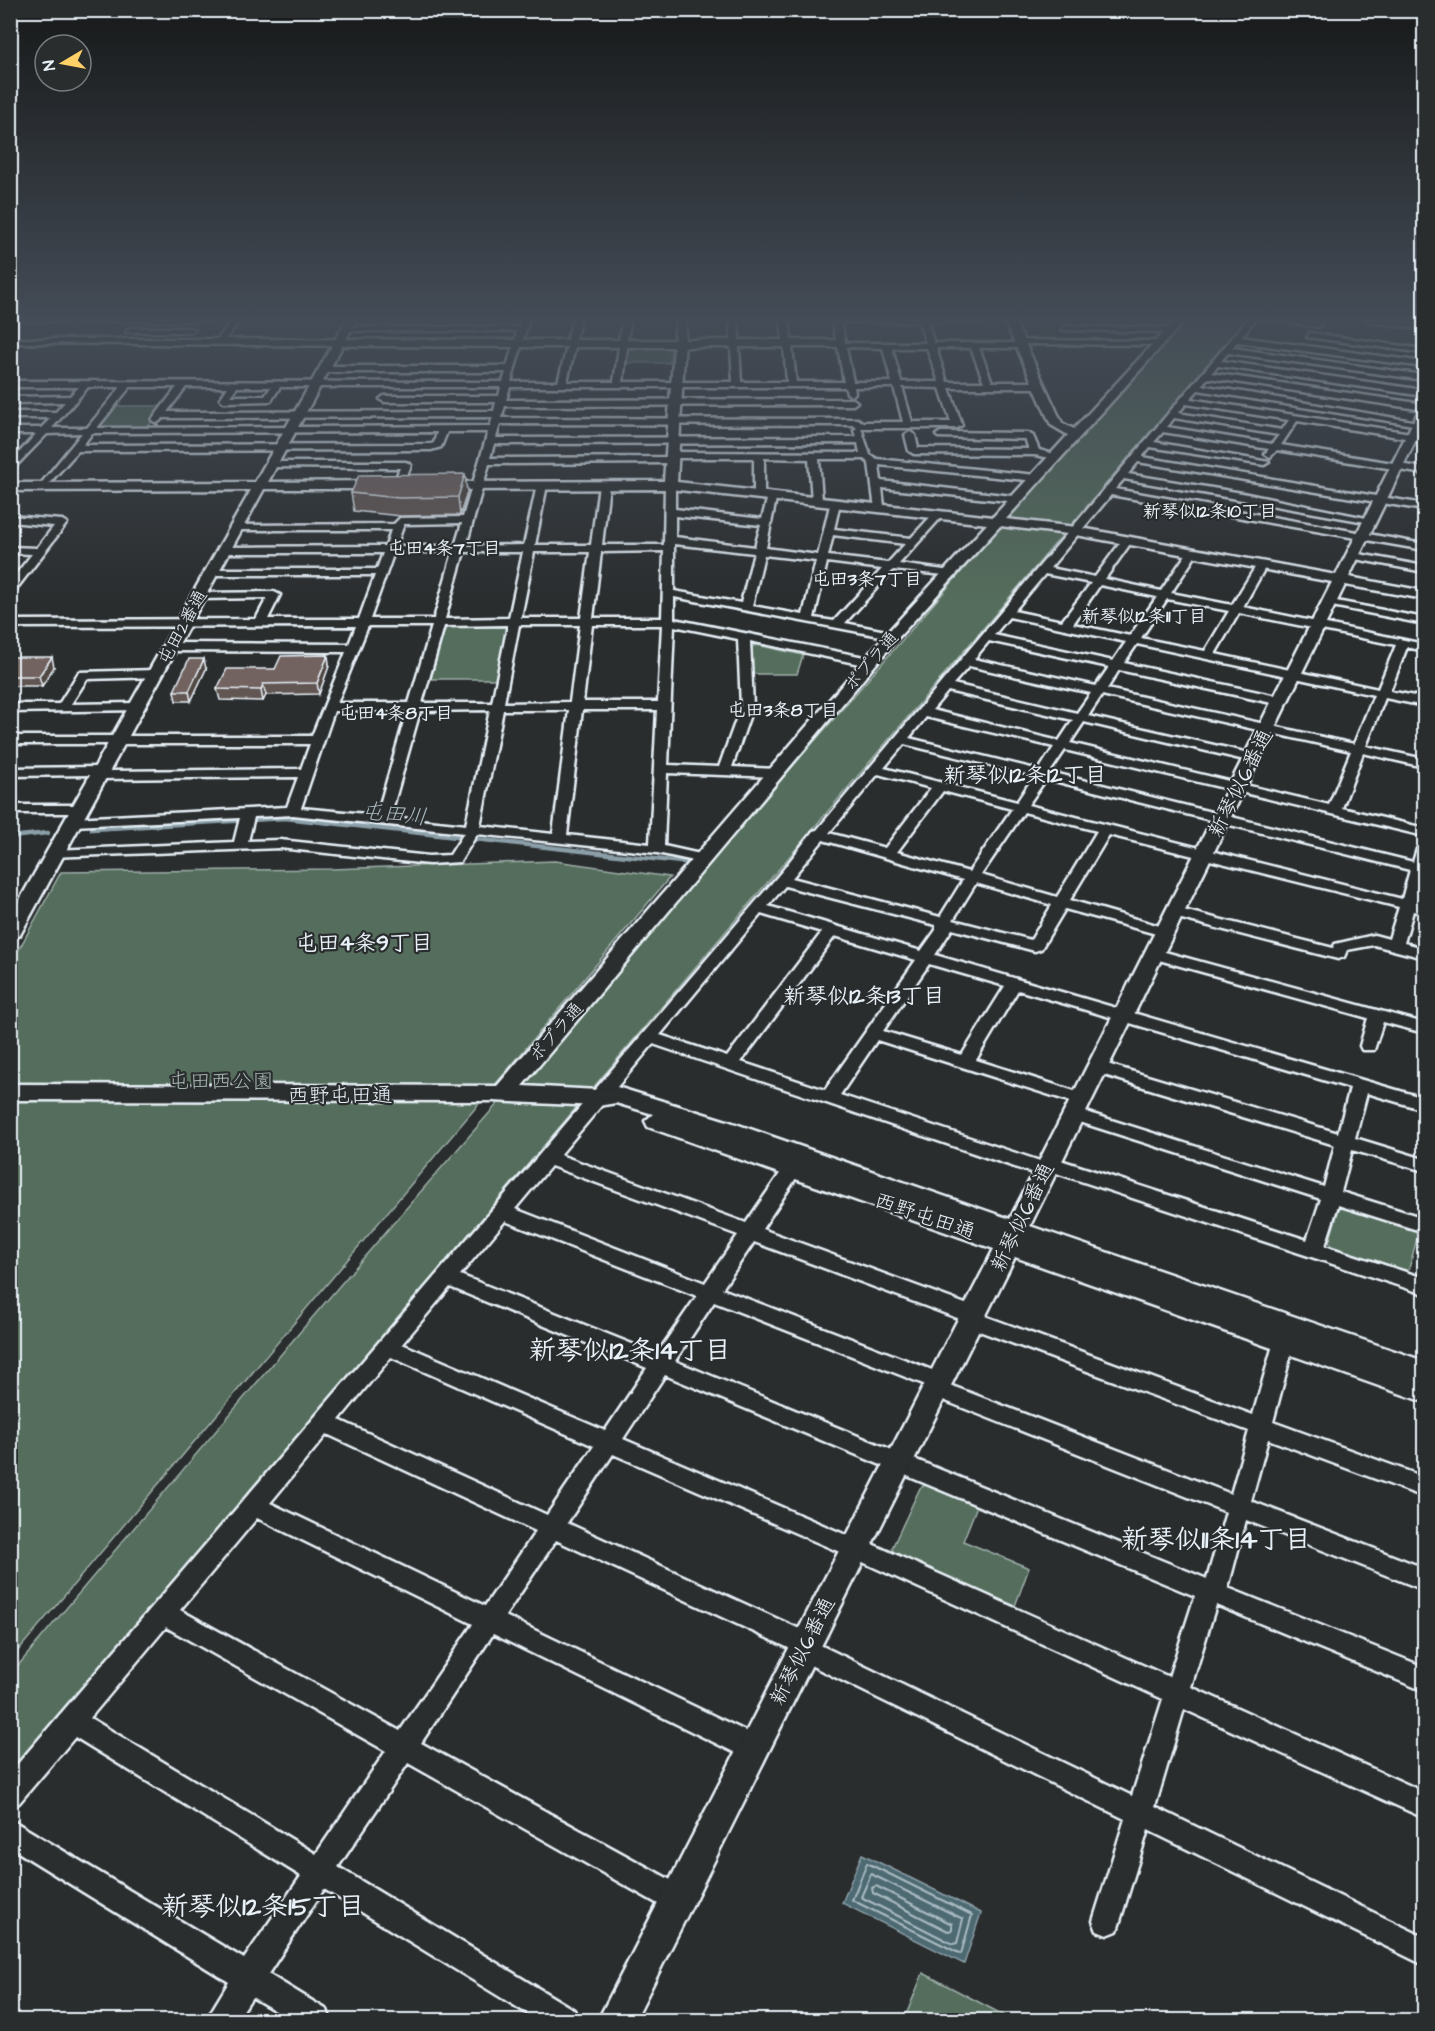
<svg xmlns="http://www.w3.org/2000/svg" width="1435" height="2031" font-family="'Architects Daughter','Klee One',sans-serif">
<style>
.green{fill:#556d5b;stroke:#9eafaa;stroke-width:1.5}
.water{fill:#4d6972;stroke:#8b9fa8;stroke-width:1.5}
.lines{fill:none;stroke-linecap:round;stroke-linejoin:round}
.shore{stroke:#aabbc2;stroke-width:2}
.stream-far1{stroke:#8b9fa8;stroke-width:2}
.stream{stroke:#8b9fa8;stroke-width:4.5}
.minor-casing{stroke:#e8f1f8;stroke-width:5}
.tertiary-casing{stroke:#e8f1f8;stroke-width:5}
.minor{fill:#2a2d2e;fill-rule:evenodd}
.tertiary{fill:#2a2d2e;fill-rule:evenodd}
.wall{fill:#625653;stroke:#e8f1f8;stroke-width:1.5}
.shaded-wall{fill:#504643;stroke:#e8f1f8;stroke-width:1.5}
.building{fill:#726460;stroke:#e8f1f8;stroke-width:1.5}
.labels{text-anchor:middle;stroke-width:4.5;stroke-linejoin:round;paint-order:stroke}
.far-neighbourhood-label{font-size:18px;font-weight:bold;fill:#e8f1f8;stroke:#2a2d2e}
.far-street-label{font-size:18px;fill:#e8f1f8;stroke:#2a2d2e}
.street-label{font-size:21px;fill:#e8f1f8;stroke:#2a2d2e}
.park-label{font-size:21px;fill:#a6b6b1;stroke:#2a2d2e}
.neighbourhood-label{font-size:22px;font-weight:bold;fill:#e8f1f8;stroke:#2a2d2e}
.water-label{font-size:22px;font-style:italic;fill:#aabbc2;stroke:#2a2d2e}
.near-neighbourhood-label{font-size:27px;font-weight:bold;fill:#e8f1f8;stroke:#2a2d2e}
</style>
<rect width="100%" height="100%" fill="#2a2d2e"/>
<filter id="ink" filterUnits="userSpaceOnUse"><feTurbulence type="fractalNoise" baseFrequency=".0167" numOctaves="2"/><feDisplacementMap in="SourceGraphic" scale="12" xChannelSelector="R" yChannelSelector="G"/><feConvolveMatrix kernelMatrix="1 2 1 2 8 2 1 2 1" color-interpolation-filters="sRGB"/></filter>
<g filter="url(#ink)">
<!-- green -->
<g class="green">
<path d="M 1185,319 L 1246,319 L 11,1773 L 11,1674 C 228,1416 445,1157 673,908 L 675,902 L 1027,496 L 1123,392 Z"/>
<polygon points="627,347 671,347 669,363 625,363"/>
<polygon points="117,406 164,406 147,428 99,428"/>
<polygon points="451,626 507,627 495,679 431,679 445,629"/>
<polygon points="757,645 803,655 797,674 753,674 751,647"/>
<polygon points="555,861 670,877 11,1659 11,964 61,872 332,869"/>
<polygon points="1346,1207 1419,1231 1408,1272 1332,1248 1329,1242 1339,1209"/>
<polygon points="927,1484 977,1506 963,1541 1029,1568 1015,1606 894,1554 892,1548 920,1488"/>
<polygon points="923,1973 1013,2020 904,2020"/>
</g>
<!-- water -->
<polygon class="water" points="862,1854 981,1913 964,1964 842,1903"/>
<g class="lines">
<!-- shore -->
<g class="shore">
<polygon points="867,1863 972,1915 961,1954 852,1900"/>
<polygon points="871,1874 963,1919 957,1943 953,1944 861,1897"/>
<polygon points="876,1886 952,1924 952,1930 948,1931 873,1893 872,1888"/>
</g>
<!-- stream-far1 -->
<polyline class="stream-far1" points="10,343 49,343"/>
<!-- stream -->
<g class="stream">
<polyline points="92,829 285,818 690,863"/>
<polyline points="10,837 48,833"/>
</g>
<!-- minor casing -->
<g class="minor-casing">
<g id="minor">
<polygon points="23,319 215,319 211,321 27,321"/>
<path d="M 233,319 L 241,319 L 226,339 L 515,340 L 517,331 L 348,331 L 344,329 L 348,327 L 519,327 L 521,319 L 529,319 L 523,340 L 567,340 L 573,319 L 581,319 L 575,340 L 619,340 L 623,319 L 631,319 L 627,340 L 731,340 L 730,319 L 738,319 L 739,340 L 783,340 L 781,319 L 789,319 L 791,340 L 836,340 L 832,319 L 1013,319 L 1009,321 L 927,322 L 934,343 L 1016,343 L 1019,340 L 1159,341 L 1163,343 L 1159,345 L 1024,344 L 1021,348 L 979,348 L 992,382 L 1039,382 L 1043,385 L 1039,388 L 949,388 L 962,425 L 957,428 L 861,428 L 870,455 L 877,459 L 1036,475 L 1041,478 L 1036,481 L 879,465 L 881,481 L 1021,497 L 1022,499 L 1017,502 L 882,488 L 884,507 L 875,509 L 869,463 L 864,459 L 819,459 L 822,501 L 817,504 L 812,501 L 809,459 L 764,458 L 764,494 L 759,497 L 754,494 L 754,458 L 675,458 L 677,460 L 672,463 L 489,464 L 466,546 L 524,545 L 537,485 L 542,482 L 547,485 L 535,545 L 591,545 L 599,485 L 604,482 L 609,485 L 602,545 L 664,545 L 665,485 L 670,482 L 675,485 L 675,509 L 762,519 L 768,496 L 777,494 L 766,548 L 818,555 L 831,501 L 840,503 L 834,529 L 911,538 L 935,512 L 944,514 L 899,564 L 951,571 L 957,574 L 955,576 L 893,570 L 845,623 L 896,633 L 896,639 L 674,597 L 674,619 L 869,658 L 875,662 L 869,666 L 750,641 L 753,706 L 732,767 L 776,769 L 783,773 L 776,777 L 667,773 L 664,846 L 709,856 L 711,859 L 709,862 L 704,863 L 657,853 L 477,834 L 460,862 L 429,864 L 280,848 L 50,857 L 48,854 L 55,850 L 234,842 L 240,818 L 73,826 L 66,822 L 73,818 L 287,807 L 298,777 L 99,779 L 92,775 L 10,776 L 10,768 L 101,767 L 108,771 L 301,769 L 310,744 L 10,744 L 10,736 L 312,736 L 346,652 L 170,651 L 164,647 L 170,643 L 349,644 L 356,626 L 10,627 L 10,620 L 256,619 L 267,598 L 199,599 L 193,596 L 199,593 L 274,592 L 280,595 L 268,619 L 359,619 L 375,575 L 212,575 L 206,572 L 212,569 L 377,569 L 383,553 L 224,553 L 219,550 L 224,547 L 386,546 L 391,530 L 233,530 L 233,526 L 237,525 L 394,524 L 400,518 L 463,517 L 488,432 L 447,432 L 441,447 L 431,450 L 78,451 L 44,489 L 39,486 L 82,433 L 47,434 L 10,472 L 10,463 L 36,434 L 10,434 L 10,428 L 41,428 L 51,418 L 10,418 L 10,412 L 56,412 L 65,402 L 10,403 L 10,397 L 70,396 L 79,387 L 10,387 L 10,381 L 503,382 L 506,372 L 324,372 L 320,369 L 324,366 L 507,366 L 513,347 L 10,343 L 10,339 L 218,339 ZM 841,322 L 919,322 L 926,343 L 845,343 ZM 521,347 L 567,347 L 558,382 L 511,382 ZM 575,347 L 619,347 L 614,382 L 567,382 ZM 627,347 L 731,347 L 733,382 L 623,382 ZM 739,347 L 784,347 L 787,382 L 741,382 ZM 792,347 L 838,347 L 844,382 L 796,382 ZM 846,347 L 883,348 L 892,382 L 853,382 ZM 892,348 L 927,348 L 939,382 L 901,382 ZM 936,348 L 971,348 L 984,382 L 947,382 ZM 88,387 L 121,387 L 87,428 L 52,428 ZM 130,387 L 177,387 L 152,420 L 157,423 L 163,418 L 493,417 L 490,426 L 97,428 ZM 186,387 L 228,387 L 220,399 L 224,402 L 271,401 L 280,387 L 501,387 L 499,396 L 384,396 L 380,399 L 384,402 L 496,402 L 494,411 L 167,412 ZM 237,387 L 271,387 L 265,396 L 230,396 ZM 510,387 L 845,387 L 847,393 L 851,396 L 855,393 L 854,387 L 894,387 L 903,422 L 862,422 L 858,419 L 501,418 L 505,406 L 853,405 L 857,402 L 853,399 L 506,400 ZM 902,387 L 940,388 L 951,422 L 912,422 ZM 500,424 L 854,425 L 857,428 L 854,430 L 856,437 L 496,438 ZM 437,432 L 434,443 L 431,444 L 83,445 L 92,433 ZM 858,443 L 860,453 L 673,452 L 668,455 L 670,457 L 490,458 L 494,444 ZM 675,516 L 761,525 L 755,547 L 675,537 ZM 462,523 L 455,546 L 396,546 L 404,524 ZM 833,535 L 905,544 L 888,563 L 828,556 ZM 674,544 L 754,553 L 741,603 L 674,591 ZM 664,551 L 662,618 L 593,618 L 601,552 ZM 394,552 L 453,552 L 434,619 L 370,619 ZM 464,552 L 523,552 L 509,618 L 445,619 ZM 534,552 L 590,552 L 581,618 L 521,618 ZM 764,555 L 816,561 L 803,615 L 752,606 ZM 827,562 L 882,569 L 834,621 L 814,618 ZM 508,625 L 492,703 L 422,703 L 444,626 ZM 519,625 L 580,625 L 570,702 L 504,703 ZM 592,625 L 662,625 L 658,702 L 583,702 ZM 368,626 L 432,626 L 409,703 L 337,703 ZM 674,626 L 738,639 L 741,706 L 719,767 L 668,765 ZM 490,710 L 466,825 L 390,817 L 420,711 ZM 503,710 L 569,710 L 553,834 L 480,826 ZM 582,710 L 657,710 L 650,844 L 567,835 ZM 334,711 L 407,711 L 377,815 L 301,808 ZM 293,815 L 464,833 L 450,855 L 429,856 L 280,840 L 248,841 L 254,817 Z"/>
<path d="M 1248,319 L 1256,319 L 1241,337 L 1424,362 L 1424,367 L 1237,342 L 1232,348 L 1424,375 L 1424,380 L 1228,353 L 1221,361 L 1424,390 L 1424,396 L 1218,366 L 1211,373 L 1424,404 L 1424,410 L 1208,378 L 1201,385 L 1424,423 L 1419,426 L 1198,390 L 1190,399 L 1424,435 L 1424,441 L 1297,421 L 1281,445 L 1424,468 L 1424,474 L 1277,450 L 1270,457 L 1265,454 L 1269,449 L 1163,432 L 1154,442 L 1269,462 L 1264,465 L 1150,447 L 1142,457 L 1424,504 L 1424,510 L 1138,462 L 1128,474 L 1242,493 L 1376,520 L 1371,523 L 1124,479 L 1115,489 L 1424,544 L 1424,550 L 1111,495 L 1050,568 L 1095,577 L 1123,539 L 1127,538 L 1132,541 L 1105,579 L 1161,591 L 1189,550 L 1193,549 L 1198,552 L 1171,593 L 1232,605 L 1256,566 L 1261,563 L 1266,566 L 1243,607 L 1424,644 L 1424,651 L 1407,647 L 1390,691 L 1424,698 L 1424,706 L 1385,698 L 1366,746 L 1424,759 L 1424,767 L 1363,753 L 1342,808 L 1424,828 L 1424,836 L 1065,750 L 1050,772 L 1413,862 L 1417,849 L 1424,845 L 1424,873 L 1416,902 L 1424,905 L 1424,913 L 1413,911 L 1404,943 L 1424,948 L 1424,958 L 1374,945 L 1347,950 L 1344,957 L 1338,959 L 1170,916 L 1167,913 L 1170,910 L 1175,908 L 1333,948 L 1335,944 L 1374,935 L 1389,939 L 1399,907 L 1109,835 L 1070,900 L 1170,929 L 1173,932 L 1170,935 L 1160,935 L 1065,909 L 1041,949 L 1035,951 L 952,929 L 935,955 L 1424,1098 L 1424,1110 L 1367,1093 L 1355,1138 L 1424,1159 L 1424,1171 L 1352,1150 L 1341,1192 L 1424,1218 L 1424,1232 L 1338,1205 L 1325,1246 L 1424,1278 L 1424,1294 L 1053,1172 L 1045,1177 L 1038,1175 L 653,1044 L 560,1155 L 746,1223 L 794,1153 L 806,1153 L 809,1158 L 806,1163 L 762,1229 L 979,1309 L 982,1315 L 1253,1415 L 1277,1331 L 1280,1325 L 1287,1323 L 1294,1325 L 1297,1331 L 1273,1422 L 1424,1477 L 1424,1497 L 1268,1439 L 1251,1501 L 1424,1568 L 1424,1590 L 1246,1520 L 1228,1588 L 1424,1667 L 1424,1691 L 1216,1605 L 1191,1687 L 1424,1792 L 1424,1818 L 1184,1709 L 1155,1807 L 1424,1937 L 1424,1965 L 1148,1830 L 1117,1931 L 1107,1935 L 1097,1931 L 1093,1921 L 1125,1819 L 794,1657 L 791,1649 L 556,1540 L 505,1616 L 762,1739 L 766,1748 L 762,1757 L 753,1761 L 744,1757 L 493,1634 L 421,1743 L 687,1889 L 691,1899 L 687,1909 L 677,1913 L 667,1909 L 408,1763 L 338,1867 L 574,2010 L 578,2020 L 538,2020 L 324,1889 L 268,1974 L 327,2010 L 331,2020 L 291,2020 L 252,1997 L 237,2020 L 206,2020 L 229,1982 L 10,1847 L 10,1819 L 244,1959 L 301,1876 L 75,1737 L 19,1803 L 10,1807 L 10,1773 L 783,870 L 813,831 L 817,830 ZM 1186,404 L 1289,420 L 1282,430 L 1178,413 ZM 1174,418 L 1279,435 L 1272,444 L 1167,427 ZM 1045,574 L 1091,583 L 1062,621 L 1014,611 ZM 1100,585 L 1157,597 L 1130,636 L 1073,624 ZM 1167,599 L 1229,611 L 1205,651 L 1141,638 ZM 1239,613 L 1396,645 L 1378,689 L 1215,654 ZM 1009,617 L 1126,642 L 1113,661 L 994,635 ZM 989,641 L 1109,667 L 1096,686 L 974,659 ZM 1137,644 L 1374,695 L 1354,744 L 1107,689 L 1119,670 L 1281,705 L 1287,701 L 1281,697 L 1124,663 ZM 969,666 L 1091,693 L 1077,713 L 953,684 ZM 948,691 L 1073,720 L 1059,741 L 932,710 ZM 1102,695 L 1351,751 L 1329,805 L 1070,743 L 1084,722 L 1253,762 L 1260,758 L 1253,754 L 1088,716 ZM 926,717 L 1054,747 L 1039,770 L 909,738 ZM 904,744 L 1034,776 L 1017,802 L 884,768 ZM 878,774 L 931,788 L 885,848 L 829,833 ZM 1046,779 L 1410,870 L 1402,899 L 1028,805 ZM 943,791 L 1012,809 L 969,872 L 897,852 ZM 1024,812 L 1097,831 L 1057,897 L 981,875 ZM 823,840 L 963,880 L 940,917 L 792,878 ZM 976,883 L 1052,905 L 1031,940 L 953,920 ZM 785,886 L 936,925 L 936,930 L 921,951 L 768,906 ZM 761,914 L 822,932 L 727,1057 L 660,1035 ZM 835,936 L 916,960 L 825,1090 L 741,1062 ZM 929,964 L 1005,986 L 962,1055 L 883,1031 ZM 1018,990 L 1350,1088 L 1338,1133 L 1097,1061 L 1088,1067 L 1091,1071 L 1335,1145 L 1324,1187 L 1073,1108 L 1067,1110 L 1064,1114 L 1067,1118 L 1321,1199 L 1307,1240 L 1048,1156 L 1040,1161 L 840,1095 L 877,1040 L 1075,1103 L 1087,1103 L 1090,1099 L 1087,1095 L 976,1060 ZM 551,1166 L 738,1235 L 705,1283 L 515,1209 ZM 505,1221 L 697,1296 L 657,1354 L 460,1275 ZM 754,1242 L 960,1319 L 963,1325 L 1249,1431 L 1231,1494 L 947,1384 L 945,1375 L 722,1289 ZM 450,1287 L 647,1368 L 605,1431 L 402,1344 ZM 714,1302 L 926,1385 L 928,1394 L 1226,1512 L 1207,1579 L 675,1361 ZM 391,1357 L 594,1446 L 547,1515 L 339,1420 ZM 665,1375 L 1195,1596 L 1169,1677 L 863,1540 L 853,1538 L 623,1439 ZM 327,1434 L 536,1531 L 485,1606 L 270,1503 ZM 613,1454 L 856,1559 L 1163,1699 L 1132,1796 L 818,1644 L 815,1636 L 567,1523 ZM 257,1518 L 473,1624 L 400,1731 L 180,1610 ZM 166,1627 L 386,1751 L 316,1854 L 90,1718 Z"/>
<polygon points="1269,319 1290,319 1322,325 1318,327"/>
<polygon points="1065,326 1172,328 1176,330 1172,332 1062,330"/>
<polygon points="129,328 191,328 195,330 191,332 126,332"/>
<polygon points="1310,333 1424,349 1424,353 1307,337"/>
<polygon points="941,432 1028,433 1033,436 1039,450 1061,456 1056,459 1035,455 914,454 909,451 905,435 910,432 915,435 918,448 1029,449 1025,439 938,437 936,435"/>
<polygon points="271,462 406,462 411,465 403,485 398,488 393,485 400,468 268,467 266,465"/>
<polygon points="10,516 62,520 67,523 14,592 10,593 10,582 32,554 10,553 10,547 37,548 54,526 10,522"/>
<polygon points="1354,553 1424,566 1424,572 1350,558 1349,556"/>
<polygon points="1331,600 1424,618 1424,624 1327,605 1325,603"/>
<polygon points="156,670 162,674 160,677 87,679 71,704 137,703 141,704 141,710 10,712 10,704 59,704 79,672"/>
<polygon points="10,805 80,805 87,809 80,813 10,813"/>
<polygon points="1154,949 1424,1023 1424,1033 1383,1022 1374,1050 1362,1050 1360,1046 1368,1018 1148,957 1146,954"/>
</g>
</g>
<!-- tertiary casing -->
<g class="tertiary-casing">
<g id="tertiary">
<polygon points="347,319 357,319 268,482 382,481 388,485 382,489 264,489 20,935 10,941 10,917 251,490 10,491 10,483 255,482"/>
<path d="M 676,319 L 686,319 L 677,482 L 993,517 L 1068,435 L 1051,425 L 1004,319 L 1014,319 L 1062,423 L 1074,429 L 1176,319 L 1186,319 L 1006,519 L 1076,527 L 1336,575 L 1418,412 L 1424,409 L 1424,423 L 1349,577 L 1424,591 L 1424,599 L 1345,585 L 1030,1226 L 1424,1361 L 1424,1402 L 1015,1257 L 635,2020 L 598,2020 L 994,1249 L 648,1127 L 645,1121 L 653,1114 L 616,1103 L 598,1106 L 493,1101 L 10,1100 L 10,1084 L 497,1086 L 887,633 L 987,524 L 670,489 L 437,490 L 431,486 L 437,482 L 664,481 ZM 1000,526 L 1076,535 L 1332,582 L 1010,1219 L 730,1122 L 617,1087 L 598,1090 L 522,1086 L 897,639 Z"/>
<polygon points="1364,319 1424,323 1424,329 1369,322"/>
</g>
</g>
<!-- minor -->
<use href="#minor" class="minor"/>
<!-- tertiary -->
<use href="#tertiary" class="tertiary"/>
</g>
<!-- wall -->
<g class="wall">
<polygon points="465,474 467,492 460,515 401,516 354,511 351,493"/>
<polygon points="328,655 329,666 319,694 266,695 263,701 220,700 217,689 275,669"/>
<polygon points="10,657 54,667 42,686 11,686"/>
<polygon points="206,669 191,701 176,701 174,691"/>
</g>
<!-- shaded-wall -->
<g class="shaded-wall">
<polygon points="465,474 467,492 460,515 458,497"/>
<polygon points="328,655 329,666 319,694 317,683"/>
<polygon points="52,657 54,667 42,686 39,676"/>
<polygon points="204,659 206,669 191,701 189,691"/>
<polygon points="263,684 266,695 263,701 261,690"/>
</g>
<!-- building -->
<g class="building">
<polygon points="465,474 458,497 399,498 351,493 359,475"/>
<polygon points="328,655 317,683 263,684 261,690 217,689 227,669 275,669 281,656"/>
<polygon points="10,657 52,657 39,676 10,676"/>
<polygon points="189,659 204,659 189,691 174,691"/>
</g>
</g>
<!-- sky -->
<linearGradient id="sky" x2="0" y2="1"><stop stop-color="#171919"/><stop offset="0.53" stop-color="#444c57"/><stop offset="1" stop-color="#444c57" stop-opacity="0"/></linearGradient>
<rect width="1435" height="603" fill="url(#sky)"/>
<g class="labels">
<!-- far-neighbourhood labels -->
<g class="far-neighbourhood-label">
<text x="1210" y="517">新琴似12条10丁目</text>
<text x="444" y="554">屯田4条7丁目</text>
<text x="867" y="585">屯田3条7丁目</text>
<text x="1144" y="622">新琴似12条11丁目</text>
<text x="783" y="716">屯田3条8丁目</text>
<text x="396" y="719">屯田4条8丁目</text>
</g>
<!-- far-street labels -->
<g class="far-street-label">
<text transform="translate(182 627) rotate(-61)" y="6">屯田2番通</text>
<text transform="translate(871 661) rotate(-49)" y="6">ポプラ通</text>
<text transform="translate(556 1032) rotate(-49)" y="6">ポプラ通</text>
</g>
<!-- street labels -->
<g class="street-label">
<text transform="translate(1240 783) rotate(-63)" y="7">新琴似6番通</text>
<text x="340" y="1102">西野屯田通</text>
<text transform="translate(925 1216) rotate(19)" y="7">西野屯田通</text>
<text transform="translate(1022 1217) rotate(-64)" y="7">新琴似6番通</text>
<text transform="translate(802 1651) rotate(-63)" y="7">新琴似6番通</text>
</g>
<!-- park labels -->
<g class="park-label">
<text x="221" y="1088">屯田西公園</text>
</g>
<!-- neighbourhood labels -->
<g class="neighbourhood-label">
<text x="1025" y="782">新琴似12条12丁目</text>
<text x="364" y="950">屯田4条9丁目</text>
<text x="864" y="1003">新琴似12条13丁目</text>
</g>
<!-- water labels -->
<g class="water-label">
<text transform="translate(394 813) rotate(6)" y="8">屯田川</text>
</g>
<!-- near-neighbourhood labels -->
<g class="near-neighbourhood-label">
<text x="630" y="1359">新琴似12条14丁目</text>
<text x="1216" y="1548">新琴似11条14丁目</text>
<text x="263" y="1915">新琴似12条15丁目</text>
</g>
</g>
<!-- margin -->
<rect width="1435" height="2031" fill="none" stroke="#2a2d2e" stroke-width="36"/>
<rect x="18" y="18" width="1399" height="1995" fill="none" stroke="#e8f1f8" stroke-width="2" filter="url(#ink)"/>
<!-- north arrow -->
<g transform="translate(63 63) rotate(260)"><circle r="28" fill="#2a2d2e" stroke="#767b7f" stroke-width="1.5"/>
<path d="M0-4.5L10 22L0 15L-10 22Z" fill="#ffd166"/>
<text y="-9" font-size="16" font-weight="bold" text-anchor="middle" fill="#e8f1f8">N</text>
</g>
</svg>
